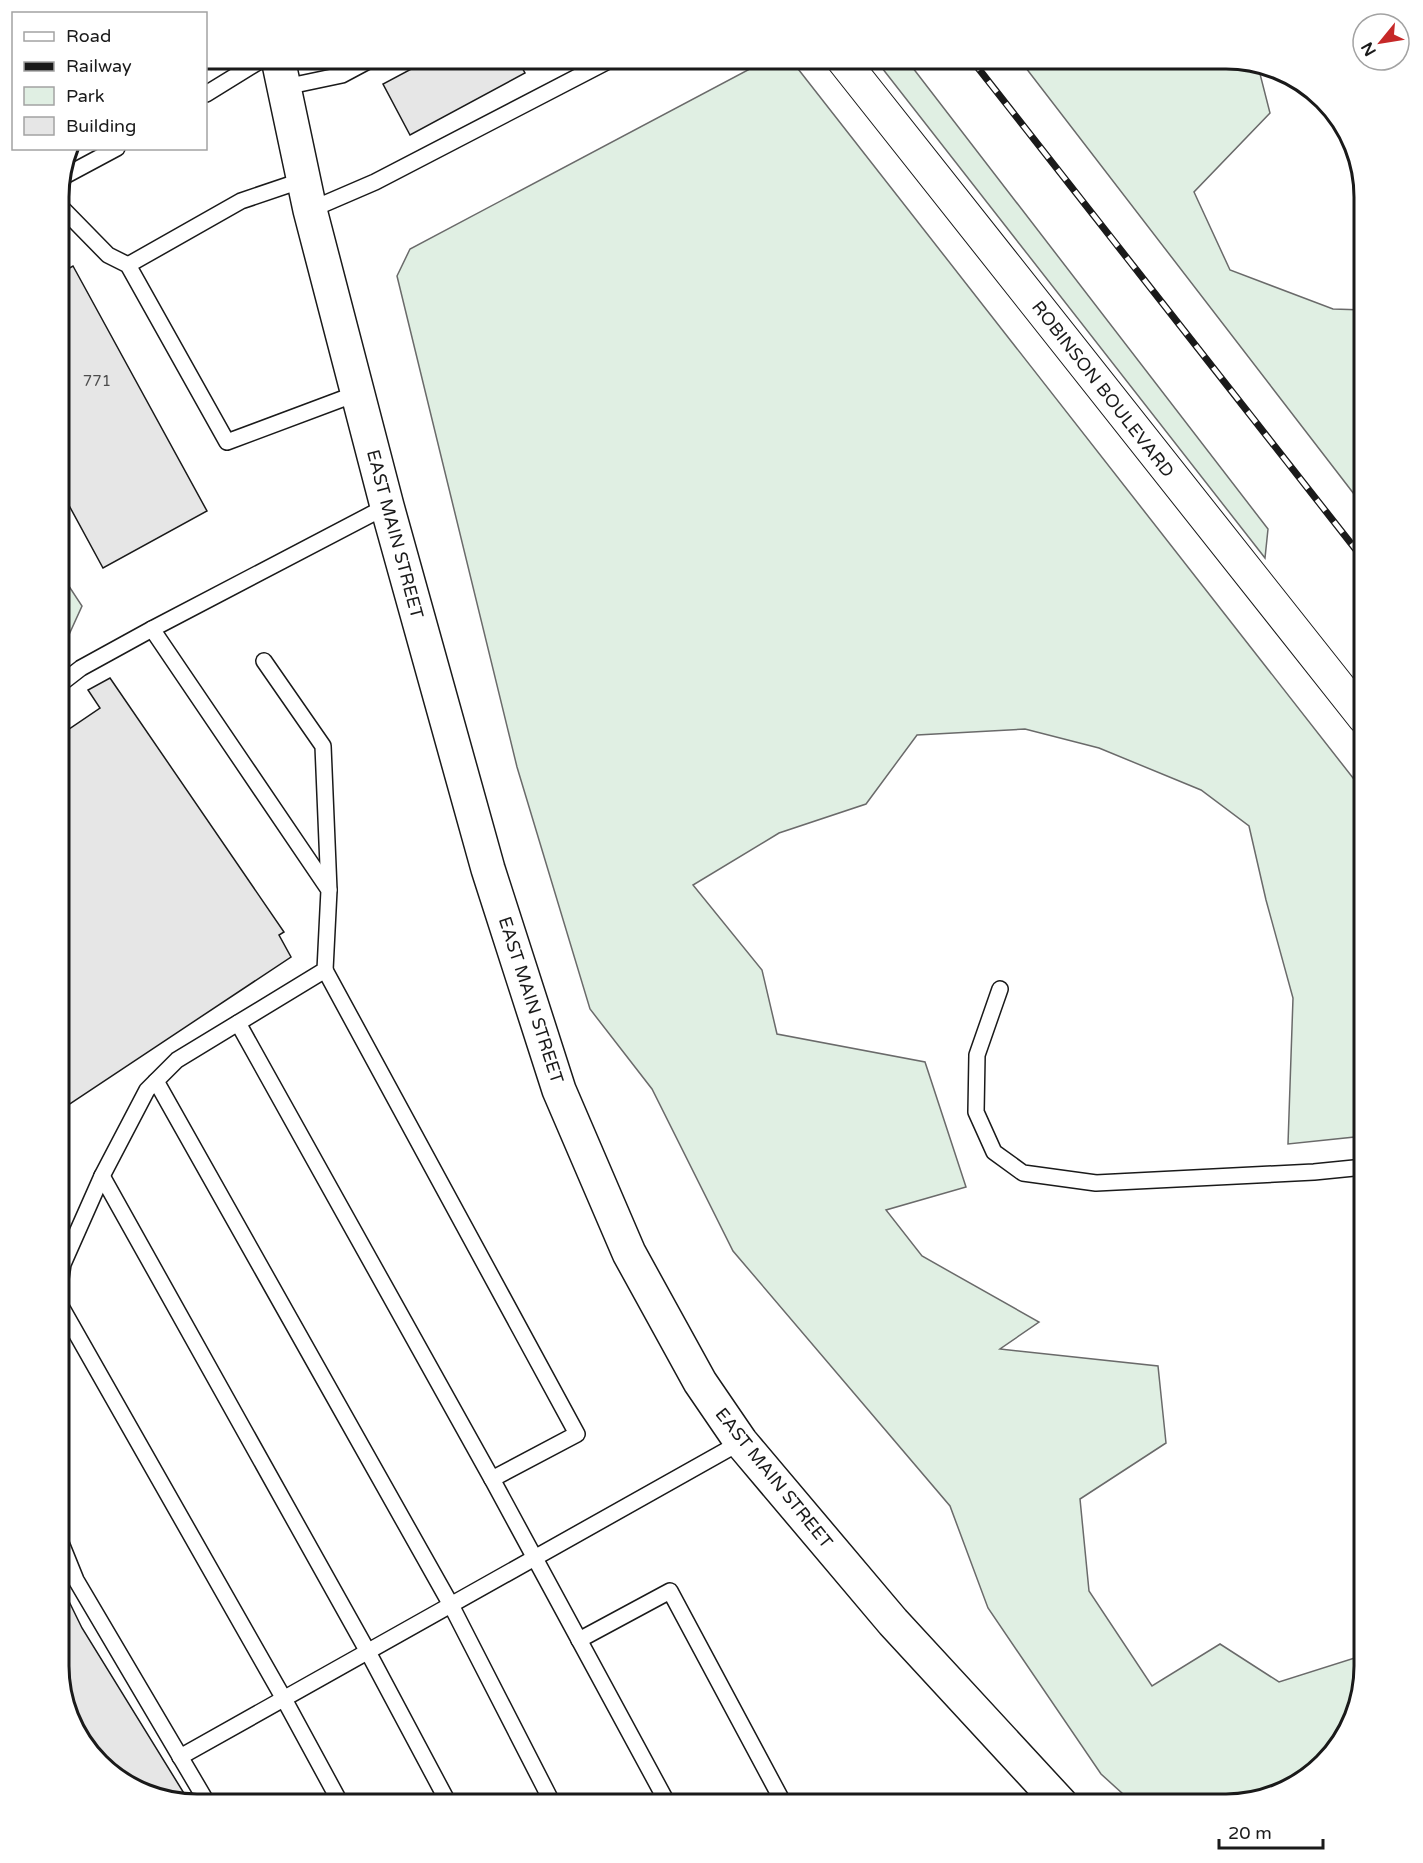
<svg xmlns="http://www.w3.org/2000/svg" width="1423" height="1863" font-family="'Varela Round',sans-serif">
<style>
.green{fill:#e0efe3;stroke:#6a6a6a;stroke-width:1.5}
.building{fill:#e6e6e6;stroke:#1a1a1a;stroke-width:1.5}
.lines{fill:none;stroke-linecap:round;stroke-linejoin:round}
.lane-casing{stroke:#1a1a1a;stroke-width:18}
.street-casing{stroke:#1a1a1a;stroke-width:34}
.primary-casing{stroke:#1a1a1a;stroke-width:36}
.lane{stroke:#fff;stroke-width:15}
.street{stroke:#fff;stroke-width:32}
.primary{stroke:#fff;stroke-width:33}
.rail-casing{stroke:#1a1a1a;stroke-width:7}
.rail{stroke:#fff;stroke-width:4.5;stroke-dasharray:14;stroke-linecap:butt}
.labels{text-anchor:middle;stroke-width:4.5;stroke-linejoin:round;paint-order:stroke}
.number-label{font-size:15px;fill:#4d4d4d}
.street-label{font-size:18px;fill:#1a1a1a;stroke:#fff}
.rim{fill:none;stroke:#1a1a1a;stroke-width:3}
</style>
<rect width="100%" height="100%" fill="#fff"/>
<!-- green -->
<g class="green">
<polygon points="875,59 906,59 1268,529 1265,558"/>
<polygon points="1019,59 1234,59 1258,66 1270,113 1194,192 1230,270 1333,309 1364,310 1364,507"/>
<polygon points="761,63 795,65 1364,792 1364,1136 1288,1144 1293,998 1266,900 1249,826 1201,790 1099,748 1025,729 917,735 866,804 779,833 693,885 762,970 777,1034 925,1062 966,1187 886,1210 922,1256 1039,1322 1000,1349 1158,1366 1166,1443 1080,1499 1089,1591 1152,1686 1220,1644 1279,1682 1364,1655 1364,1666 1346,1735 1302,1781 1226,1804 1134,1804 1101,1774 988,1608 950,1506 733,1251 652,1089 590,1009 517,767 397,276 410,249"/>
<polygon points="59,571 82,606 67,639 59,646"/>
</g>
<!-- building -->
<g class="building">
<polygon points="430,59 517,59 525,73 410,135 383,84"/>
<polygon points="73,266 207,511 103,568 59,487 59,274"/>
<polygon points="110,678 284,932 279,935 291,957 59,1111 59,736 100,708 88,690"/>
<polygon points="59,1581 82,1628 190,1803 128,1786 82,1742 59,1666"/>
</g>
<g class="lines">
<!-- lane casing -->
<g class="lane-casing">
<g id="lane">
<polyline points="285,87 342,75 372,59"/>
<polyline points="206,94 263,59"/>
<polyline points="61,178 117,148"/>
<polyline points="59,205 108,255 128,265 227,442 358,393"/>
<polyline points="310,210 375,182 612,59"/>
<polyline points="128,265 241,201 303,180"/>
<polyline points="264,661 323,746 329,890"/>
<polyline points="59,685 81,668 152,629 387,506"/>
<polyline points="325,970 577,1434 492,1479 668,1804"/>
<polyline points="1000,989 977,1055 976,1112 994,1152 1023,1173 1096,1183 1314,1172 1364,1167"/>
<polyline points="238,1023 492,1479"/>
<polyline points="156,1081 451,1605 553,1804"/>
<polyline points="102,1176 368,1652 449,1804"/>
<polyline points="59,1293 63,1264 102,1176 147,1090 177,1060 325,970 329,890 152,629"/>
<polyline points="59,1303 284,1699 341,1804"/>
<polyline points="59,1538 76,1580 208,1804"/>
<polyline points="579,1640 670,1591 784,1804"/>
<polyline points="180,1757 741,1442"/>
</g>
</g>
<!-- street casing -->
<g class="street-casing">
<polyline id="street" points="842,59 1364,718"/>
</g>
<!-- primary casing -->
<g class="primary-casing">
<polyline id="primary" points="278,59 310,210 387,506 488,869 559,1090 629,1253 700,1382 741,1442 893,1622 1061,1804"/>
</g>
<!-- lane -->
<use href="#lane" class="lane"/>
<!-- street -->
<use href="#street" class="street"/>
<!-- primary -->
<use href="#primary" class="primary"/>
<!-- rail casing -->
<g class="rail-casing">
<polyline id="rail" points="971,59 1364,560"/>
</g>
<!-- rail -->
<use href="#rail" class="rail"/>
</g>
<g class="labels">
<!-- number labels -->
<g class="number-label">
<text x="97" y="386">771</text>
</g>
<!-- street labels -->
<g class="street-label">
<text transform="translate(1103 389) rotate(52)" y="6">ROBINSON BOULEVARD</text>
<text transform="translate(395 534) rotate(75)" y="6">EAST MAIN STREET</text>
<text transform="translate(531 1000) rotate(72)" y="6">EAST MAIN STREET</text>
<text transform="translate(774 1478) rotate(51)" y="6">EAST MAIN STREET</text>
</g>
</g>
<!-- crop -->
<path d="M0 0H1423V1863H0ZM197 69H1226A128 128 0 0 1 1354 197V1666A128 128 0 0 1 1226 1794H197A128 128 0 0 1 69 1666V197A128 128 0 0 1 197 69Z" fill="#fff" fill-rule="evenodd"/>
<path class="rim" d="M197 69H1226A128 128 0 0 1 1354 197V1666A128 128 0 0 1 1226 1794H197A128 128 0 0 1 69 1666V197A128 128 0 0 1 197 69Z"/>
<!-- legend -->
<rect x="12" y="12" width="195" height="138" fill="#ffffff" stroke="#a3a3a3" stroke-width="1.5"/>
<rect x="24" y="32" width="30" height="9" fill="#ffffff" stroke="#a3a3a3" stroke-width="1.5"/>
<text x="66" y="42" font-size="18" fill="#1a1a1a">Road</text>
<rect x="24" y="62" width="30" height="9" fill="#1a1a1a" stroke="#a3a3a3" stroke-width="1.5"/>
<text x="66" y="72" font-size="18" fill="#1a1a1a">Railway</text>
<rect x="24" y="87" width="30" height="18" fill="#e0efe3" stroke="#a3a3a3" stroke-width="1.5"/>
<text x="66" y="102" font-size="18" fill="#1a1a1a">Park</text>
<rect x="24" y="117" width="30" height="18" fill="#e6e6e6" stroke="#a3a3a3" stroke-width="1.5"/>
<text x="66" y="132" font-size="18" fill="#1a1a1a">Building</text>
<!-- north arrow -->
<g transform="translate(1381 42) rotate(240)"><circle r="28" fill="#ffffff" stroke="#a3a3a3" stroke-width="1.5"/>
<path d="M0-4.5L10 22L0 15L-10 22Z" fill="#c62828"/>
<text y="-9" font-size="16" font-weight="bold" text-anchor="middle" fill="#1a1a1a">N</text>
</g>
<!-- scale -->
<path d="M1219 1839v9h104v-9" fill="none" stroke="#1a1a1a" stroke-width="3"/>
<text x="1228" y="1839" font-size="18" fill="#1a1a1a" stroke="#ffffff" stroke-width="4.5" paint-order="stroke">20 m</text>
</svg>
